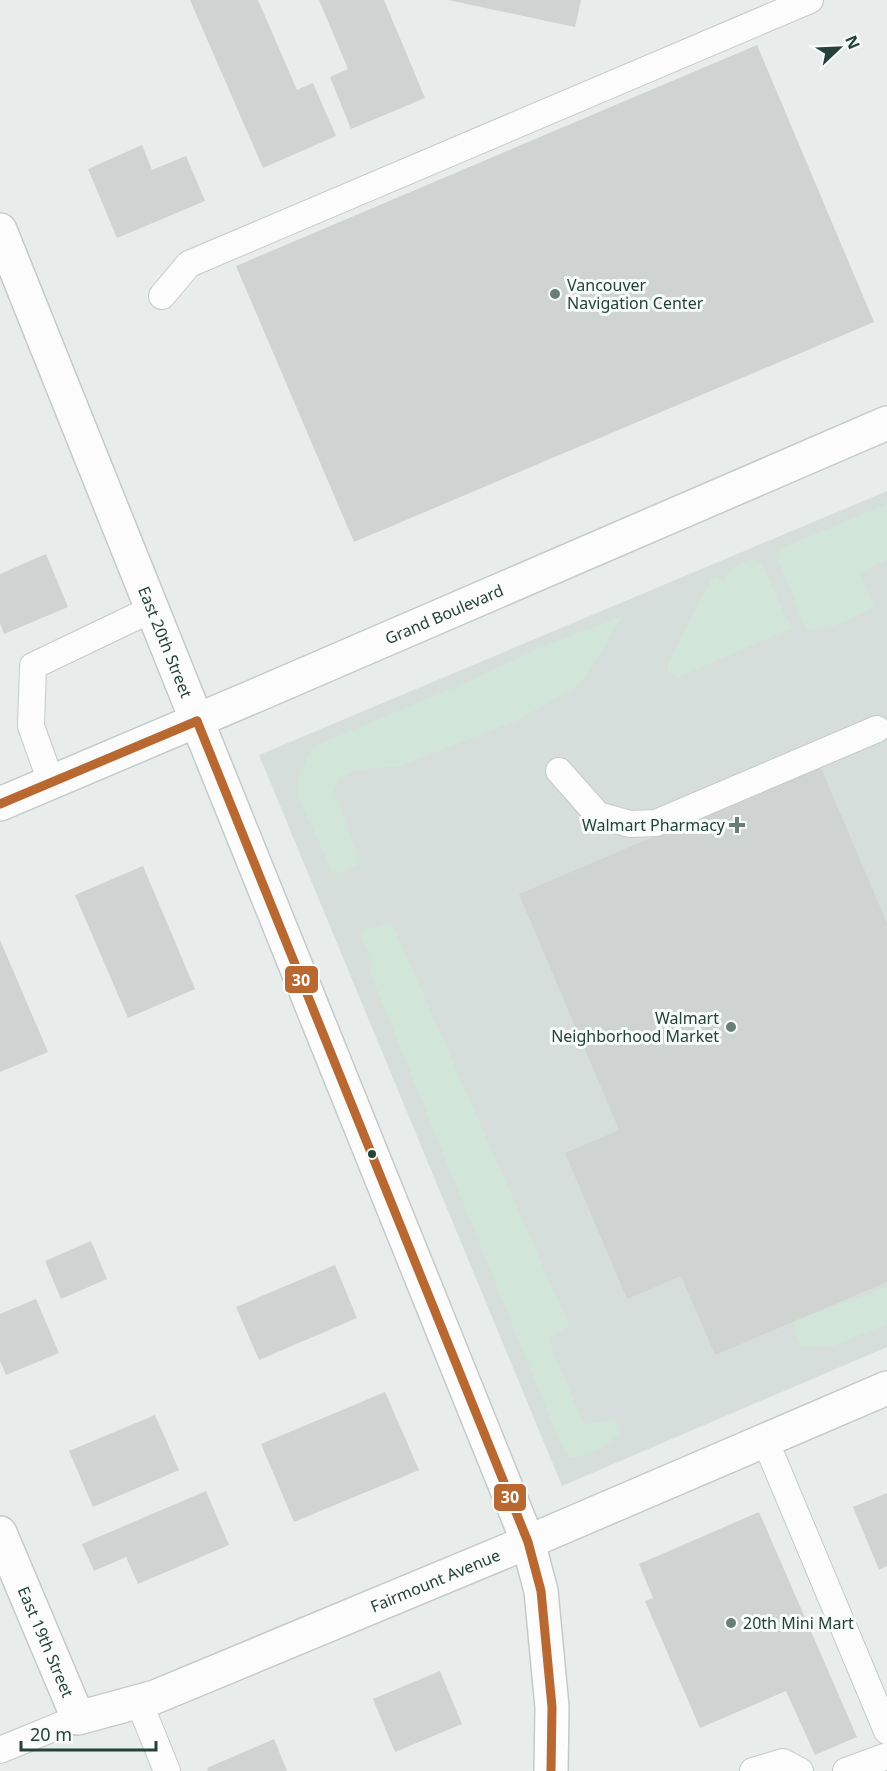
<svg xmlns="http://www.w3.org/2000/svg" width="887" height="1771" font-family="'Noto Sans',sans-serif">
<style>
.built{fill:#d6dedb}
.green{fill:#d1e6d8}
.building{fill:#cfd4d2}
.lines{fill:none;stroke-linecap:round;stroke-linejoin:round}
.lane-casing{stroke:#c5cac8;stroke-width:28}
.street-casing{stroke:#c5cac8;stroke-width:36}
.secondary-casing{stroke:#c3cbc8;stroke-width:36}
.lane{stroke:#fcfcfc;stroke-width:26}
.street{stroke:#fcfcfc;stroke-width:33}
.secondary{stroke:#fcfcfc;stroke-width:33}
.bus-1-casing{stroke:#f7fbf9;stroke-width:14}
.bus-1{stroke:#ba6831;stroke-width:9}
.poi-dot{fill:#697e78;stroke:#f7fbf9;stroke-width:2}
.bus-dot{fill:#24423a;stroke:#f7fbf9;stroke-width:2}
.labels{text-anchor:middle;stroke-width:6;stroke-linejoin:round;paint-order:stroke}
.poi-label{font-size:16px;fill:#24423a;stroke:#f7fbf9;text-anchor:start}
.street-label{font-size:16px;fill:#24423a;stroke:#f7fbf9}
.line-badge{stroke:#f7fbf9;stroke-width:2}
.badge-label{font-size:16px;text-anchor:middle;font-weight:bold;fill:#fff}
</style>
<rect width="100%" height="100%" fill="#e8edeb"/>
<!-- built -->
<polygon class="built" points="887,491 887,1347 562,1486 259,755"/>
<!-- green -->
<g class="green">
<path d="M 887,504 L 887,560 L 860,572 L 874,607 C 856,616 827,632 807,630 L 777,556 L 780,549 Z"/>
<polygon points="749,560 755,560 761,563 791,628 679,677 668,672 668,663 711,581 716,576 724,580 730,569"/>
<path d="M 623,616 L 580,684 L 518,720 L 400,766 L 361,769 L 340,777 L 334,792 L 361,864 L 334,874 L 298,797 C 298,776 303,761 317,745 L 465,683 L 539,648 Z"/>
<path d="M 386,923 L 393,926 L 569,1326 L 548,1339 L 584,1425 L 615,1419 L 620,1433 C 602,1450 593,1454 569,1458 L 562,1447 L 370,972 L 369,956 L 360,933 Z"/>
<polygon points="887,1287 887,1324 832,1346 801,1347 793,1322"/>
</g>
<!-- building -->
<g class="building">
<polygon points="190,0 258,0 297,90 313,83 336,136 263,168"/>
<polygon points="319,0 384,0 425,98 351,129 330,77 348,69"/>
<polygon points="448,0 581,0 575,27"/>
<polygon points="757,45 874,322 354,542 236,266"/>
<polygon points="142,145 152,170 186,156 205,201 117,238 88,169"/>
<polygon points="46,554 68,607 4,634 0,623 0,574"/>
<polygon points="820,766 887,923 887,1282 715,1355 681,1276 627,1299 565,1153 619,1130 519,894"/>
<polygon points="143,866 195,989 128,1018 75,895"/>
<polygon points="0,940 48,1052 0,1072"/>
<polygon points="91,1241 107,1279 61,1299 45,1261"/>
<polygon points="335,1265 357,1318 259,1360 236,1307"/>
<polygon points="36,1299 59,1353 6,1375 0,1361 0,1314"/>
<polygon points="385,1392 419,1470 294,1522 261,1444"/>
<polygon points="155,1415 179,1470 93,1507 69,1451"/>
<polygon points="206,1491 229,1545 138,1584 126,1557 94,1571 82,1544"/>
<polygon points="887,1493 887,1566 879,1570 853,1507"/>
<polygon points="759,1512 857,1737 815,1755 786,1691 700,1728 645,1601 653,1598 639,1564"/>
<polygon points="440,1671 462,1724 395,1752 373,1699"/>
<polygon points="274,1739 287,1771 208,1771 207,1768"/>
</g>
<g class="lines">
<!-- lane casing -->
<g class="lane-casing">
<g id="lane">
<polyline points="162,296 189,264 810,0"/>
<polyline points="559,771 598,815 630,824 656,823 877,729"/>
<polyline points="51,782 31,726 33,666 152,609"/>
<polyline points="765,1440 887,1731"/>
<polyline points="139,1702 167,1771"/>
<polyline points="0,1750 78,1718"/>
<polyline points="753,1771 783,1762 800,1771"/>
<polyline points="846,1771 887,1756"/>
</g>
</g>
<!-- street casing -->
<g class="street-casing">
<g id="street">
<path id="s1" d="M 0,230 L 197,721"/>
<path id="s2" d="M 0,1533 L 78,1718 L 155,1697 L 528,1542 L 887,1388"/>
</g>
</g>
<!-- secondary casing -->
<g class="secondary-casing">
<g id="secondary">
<polyline points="197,721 528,1542 541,1591 552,1707 551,1771"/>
<path id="s3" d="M 0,804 L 257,695 L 887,423"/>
</g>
</g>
<!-- lane -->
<use href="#lane" class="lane"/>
<!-- street -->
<use href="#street" class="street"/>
<!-- secondary -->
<use href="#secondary" class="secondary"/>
<!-- bus-1 casing -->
<g class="bus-1-casing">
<g id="bus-1">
<polyline points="197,721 528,1542 541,1591 552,1707 551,1771"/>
<polyline points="0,804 197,721"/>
</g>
</g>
<!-- bus-1 -->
<use href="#bus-1" class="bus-1"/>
</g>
<!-- markers -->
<g class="poi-dot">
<circle cx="555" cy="294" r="6"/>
<path d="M734 816h6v6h6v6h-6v6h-6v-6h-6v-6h6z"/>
<circle cx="731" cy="1027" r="6"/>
<circle cx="731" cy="1623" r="6"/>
</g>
<circle class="bus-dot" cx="372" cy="1154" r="5"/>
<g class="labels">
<!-- poi labels -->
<g class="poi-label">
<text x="567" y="291">Vancouver<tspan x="567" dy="18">Navigation Center</tspan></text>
<text x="725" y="831" text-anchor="end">Walmart Pharmacy</text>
<text x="719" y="1024" text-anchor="end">Walmart<tspan x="719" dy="18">Neighborhood Market</tspan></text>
<text x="743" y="1629">20th Mini Mart</text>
</g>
<!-- street labels -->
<g class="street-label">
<text dy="6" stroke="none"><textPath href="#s3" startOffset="483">Grand Boulevard</textPath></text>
<text dy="6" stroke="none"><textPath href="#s1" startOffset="444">East 20th Street</textPath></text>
<text dy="6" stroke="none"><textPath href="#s2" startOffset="584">Fairmount Avenue</textPath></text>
<text dy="6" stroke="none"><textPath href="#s2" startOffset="118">East 19th Street</textPath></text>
</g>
</g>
<g class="line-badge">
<rect x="284" y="965" width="35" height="29" rx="6" fill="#ba6831"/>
<rect x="493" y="1483" width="34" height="29" rx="6" fill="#ba6831"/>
</g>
<g class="badge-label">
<text x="301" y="986">30</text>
<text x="510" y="1503">30</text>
</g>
<!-- north arrow -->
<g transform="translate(839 48) rotate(67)" stroke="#f7fbf9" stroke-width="4.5" paint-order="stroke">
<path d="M0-4.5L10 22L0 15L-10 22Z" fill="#24423a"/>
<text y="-9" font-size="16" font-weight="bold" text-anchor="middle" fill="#24423a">N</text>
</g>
<!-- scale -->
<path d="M21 1741v9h135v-9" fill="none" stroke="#24423a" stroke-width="3"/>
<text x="30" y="1741" font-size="18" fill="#24423a" stroke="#f7fbf9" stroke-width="4.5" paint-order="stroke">20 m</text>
</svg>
